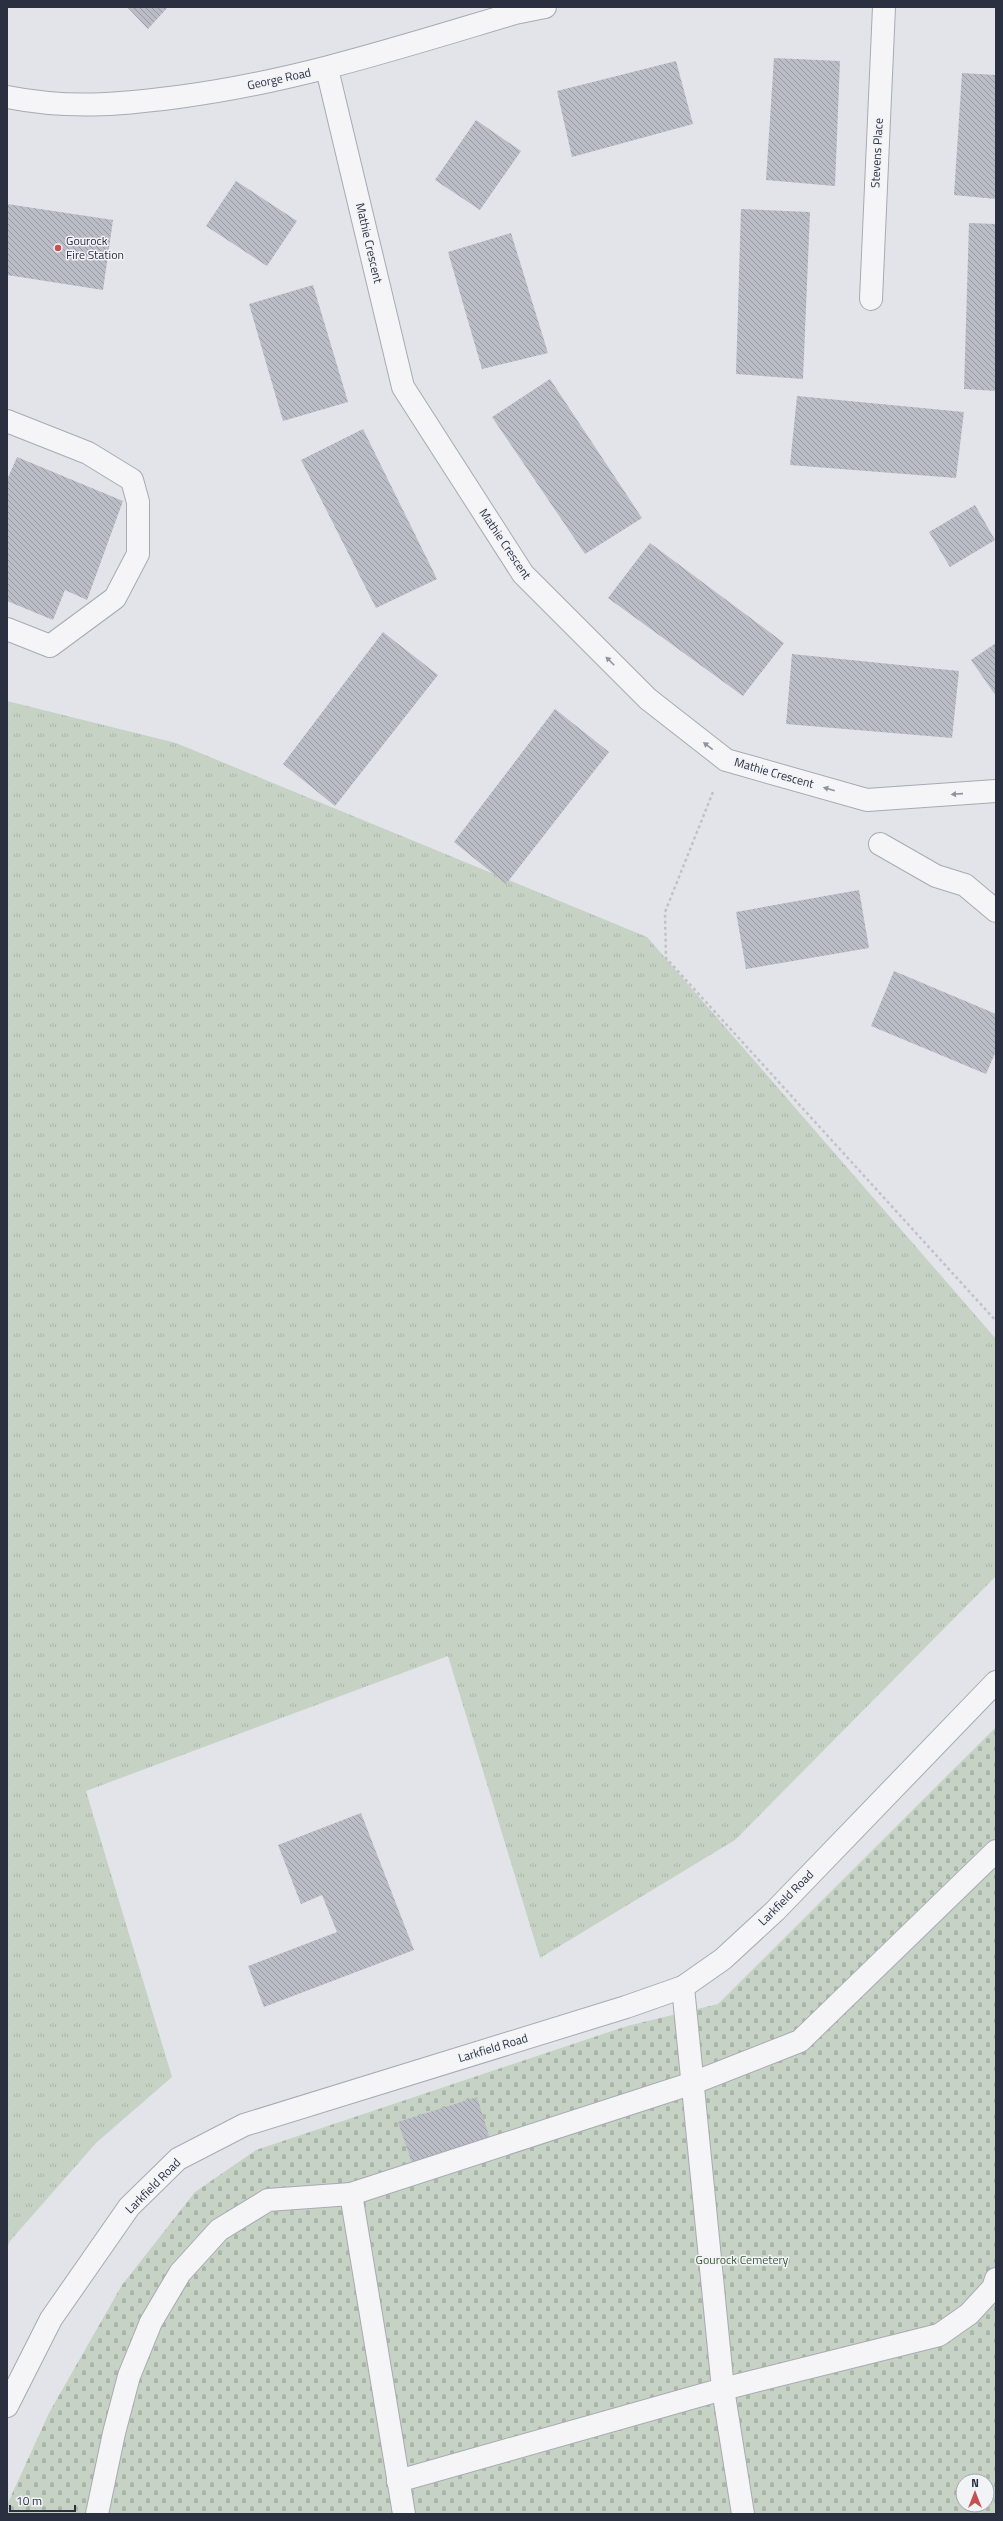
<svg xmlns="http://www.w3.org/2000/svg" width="1003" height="2521" font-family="'Titillium Web',sans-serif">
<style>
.grass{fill:url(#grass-tufts)}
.cemetery{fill:url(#cemetery-stones);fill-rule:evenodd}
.building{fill:url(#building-back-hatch)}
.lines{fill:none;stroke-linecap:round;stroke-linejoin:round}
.service-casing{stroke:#a7aab3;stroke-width:24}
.minor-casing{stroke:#a7aab3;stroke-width:24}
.tertiary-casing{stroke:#a7aab3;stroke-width:24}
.path{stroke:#c0c2c8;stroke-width:2.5;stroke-dasharray:3 3;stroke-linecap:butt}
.service{stroke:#f5f5f8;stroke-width:22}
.minor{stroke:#f5f5f8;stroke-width:22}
.tertiary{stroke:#f5f5f8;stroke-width:22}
.oneway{fill:#90929c}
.poi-dot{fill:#c65052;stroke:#f2f3f7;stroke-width:1.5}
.labels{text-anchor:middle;stroke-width:3;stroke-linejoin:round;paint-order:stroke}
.street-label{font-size:12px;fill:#2b3040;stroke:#f2f3f7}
.poi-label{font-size:12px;fill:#2b3040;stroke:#f2f3f7;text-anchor:start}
.park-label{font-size:12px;fill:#3b5b39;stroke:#f2f3f7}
</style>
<defs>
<pattern id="grass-tufts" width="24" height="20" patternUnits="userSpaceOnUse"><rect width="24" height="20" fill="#c6d3c4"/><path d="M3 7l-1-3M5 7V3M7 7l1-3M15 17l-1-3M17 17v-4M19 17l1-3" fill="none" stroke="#aab5a9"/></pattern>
<pattern id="cemetery-stones" width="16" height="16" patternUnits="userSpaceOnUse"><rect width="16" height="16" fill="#c6d3c4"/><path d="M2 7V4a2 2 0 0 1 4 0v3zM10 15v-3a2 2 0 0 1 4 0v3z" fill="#aab5a9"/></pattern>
<pattern id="building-back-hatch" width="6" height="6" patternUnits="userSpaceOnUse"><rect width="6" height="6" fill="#babdc6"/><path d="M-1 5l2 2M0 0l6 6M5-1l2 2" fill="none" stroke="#979aa2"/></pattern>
</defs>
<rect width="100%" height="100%" fill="#e2e4e9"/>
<!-- grass -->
<polygon class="grass" points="7,701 176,743 647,937 996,1339 996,1576 735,1840 540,1958 448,1656 86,1791 172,2077 96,2143 10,2241 7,2248"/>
<!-- cemetery -->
<path class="cemetery" d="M 996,1727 L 996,2514 L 7,2514 L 7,2505 L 49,2413 L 122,2285 L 195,2192 L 256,2150 L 627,2026 L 718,2004 ZM 963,2481 L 987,2481 L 987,2505 L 963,2505 Z"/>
<!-- building -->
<g class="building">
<polygon points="127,7 168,7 148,29"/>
<polygon points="774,58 840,61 835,186 766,180"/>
<polygon points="676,61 693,124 572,157 557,91"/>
<polygon points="962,73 996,75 996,199 954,195"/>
<polygon points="476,120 521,151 480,210 435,180"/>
<polygon points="236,181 297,221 267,266 206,226"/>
<polygon points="7,204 113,220 103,290 7,275"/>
<polygon points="741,209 810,212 803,379 736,374"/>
<polygon points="969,223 996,224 996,391 964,389"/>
<polygon points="511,233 548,353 482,369 448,252"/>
<polygon points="313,285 348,402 283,421 249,304"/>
<polygon points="550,379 642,518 585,554 492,417"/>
<polygon points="797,396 964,412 956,478 790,465"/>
<polygon points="363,429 437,579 376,608 301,460"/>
<polygon points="17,457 123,501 87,600 65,590 53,620 7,601 7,480"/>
<polygon points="975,505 995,540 950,567 929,532"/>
<polygon points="650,543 784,643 743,696 608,598"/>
<polygon points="383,632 438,675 335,806 283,764"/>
<polygon points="996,643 996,696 971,660"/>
<polygon points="792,654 959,671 952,738 786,724"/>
<polygon points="555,709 609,752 506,884 454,842"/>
<polygon points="859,890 869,948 746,969 736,912"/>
<polygon points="894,971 996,1014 996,1051 986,1074 871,1026"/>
<polygon points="361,1813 414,1950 264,2007 248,1966 337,1932 322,1895 301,1904 278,1845"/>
<polygon points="477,2097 490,2139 412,2163 398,2122"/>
</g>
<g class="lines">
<!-- service casing -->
<g class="service-casing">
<g id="service">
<polyline points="7,421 88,453 132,480 138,502 138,554 115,598 50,646 7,629"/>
<polyline points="880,844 936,876 965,885 996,911"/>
<polyline points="683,1987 723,2389 743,2514"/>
<polyline points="351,2194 404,2514"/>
<polyline points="398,2481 723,2389 939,2335 969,2314 993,2288 996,2279"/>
<polyline points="97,2514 114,2433 129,2376 151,2322 180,2273 219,2230 268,2200 351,2194 693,2083 800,2041 996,1851"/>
</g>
</g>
<!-- minor casing -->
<g class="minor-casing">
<g id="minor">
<polyline points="327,69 403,387 523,574 648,699 726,760 867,800 996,791"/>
<path d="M 7,97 C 68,109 117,105 178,97 C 294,82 404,46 515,13 L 545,7"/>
<polyline points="871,299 884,7"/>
</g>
</g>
<!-- tertiary casing -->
<g class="tertiary-casing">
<polyline id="tertiary" points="7,2406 51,2319 129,2207 178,2159 244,2125 626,2007 683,1987 723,1959 775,1911 996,1682"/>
</g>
<!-- path -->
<polyline class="path" points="713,792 665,912 666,958 996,1321"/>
<!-- service -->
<use href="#service" class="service"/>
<!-- minor -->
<use href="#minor" class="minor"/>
<!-- tertiary -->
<use href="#tertiary" class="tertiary"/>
</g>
<!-- one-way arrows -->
<defs><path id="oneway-solid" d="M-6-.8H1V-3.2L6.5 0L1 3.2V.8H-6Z"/></defs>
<g class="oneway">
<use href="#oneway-solid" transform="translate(610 661) rotate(-135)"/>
<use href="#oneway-solid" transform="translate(708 746) rotate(-142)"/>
<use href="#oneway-solid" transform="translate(829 789) rotate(-164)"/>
<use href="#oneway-solid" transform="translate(957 794) rotate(176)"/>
</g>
<!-- markers -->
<circle class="poi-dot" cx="58" cy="248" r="4"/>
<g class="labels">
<!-- street labels -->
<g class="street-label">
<text transform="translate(279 79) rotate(-12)" y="4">George Road</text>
<text transform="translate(877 153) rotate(-87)" y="4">Stevens Place</text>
<text transform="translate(369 243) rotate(77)" y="4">Mathie Crescent</text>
<text transform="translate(505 544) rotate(56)" y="4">Mathie Crescent</text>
<text transform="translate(774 773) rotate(16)" y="4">Mathie Crescent</text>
<text transform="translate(786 1898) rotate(-45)" y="4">Larkfield Road</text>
<text transform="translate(493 2048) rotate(-17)" y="4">Larkfield Road</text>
<text transform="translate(153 2186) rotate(-45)" y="4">Larkfield Road</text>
</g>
<!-- poi labels -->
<g class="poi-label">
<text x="66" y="245">Gourock<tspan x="66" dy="14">Fire Station</tspan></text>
</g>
<!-- park labels -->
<g class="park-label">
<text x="742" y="2264">Gourock Cemetery</text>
</g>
</g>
<!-- border -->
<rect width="1003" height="2521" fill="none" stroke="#2b3040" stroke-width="16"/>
<!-- north arrow -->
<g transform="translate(975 2493)"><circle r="19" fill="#f2f3f7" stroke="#a2a5ae"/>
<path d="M0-3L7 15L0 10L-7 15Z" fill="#c65052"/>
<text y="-6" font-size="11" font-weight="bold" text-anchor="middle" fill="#2b3040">N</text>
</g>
<!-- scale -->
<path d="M10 2505v6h65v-6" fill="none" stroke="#2b3040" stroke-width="2"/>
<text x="16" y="2505" font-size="12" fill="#2b3040" stroke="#f2f3f7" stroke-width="3" paint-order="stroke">10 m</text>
</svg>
